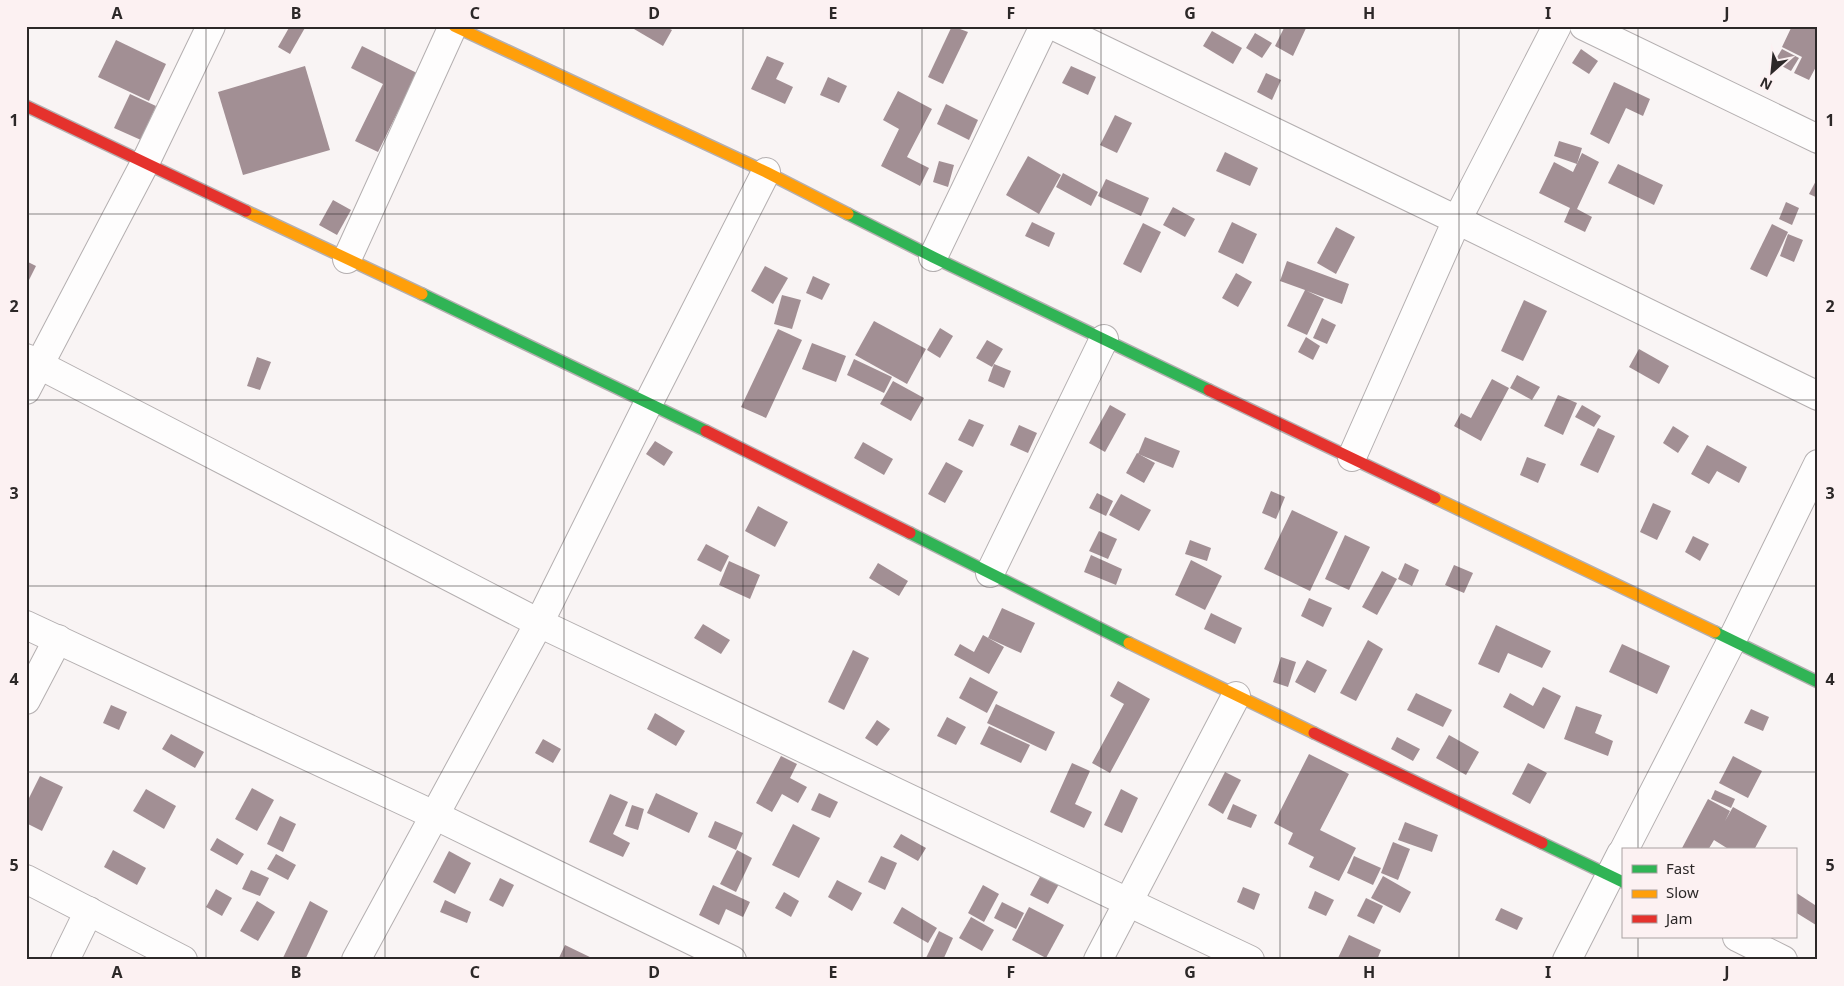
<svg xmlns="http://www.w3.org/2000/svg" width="1844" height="986" font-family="'Noto Sans',sans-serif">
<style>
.building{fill:#a28f94}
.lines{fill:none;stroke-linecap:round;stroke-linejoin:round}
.street-casing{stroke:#b4afb0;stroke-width:30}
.fast-casing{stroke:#b4afb0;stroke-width:14}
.slow-casing{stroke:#b4afb0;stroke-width:14}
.jam-casing{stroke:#b4afb0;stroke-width:14}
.street{stroke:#fefdfd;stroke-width:28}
.fast{stroke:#30b455;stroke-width:11}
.slow{stroke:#ff9f0a;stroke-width:11}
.jam{stroke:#e5322d;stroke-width:11}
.grid{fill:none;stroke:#2c2828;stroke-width:1;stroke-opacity:0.55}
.neatline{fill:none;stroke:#2c2828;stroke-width:2}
.grid-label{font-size:16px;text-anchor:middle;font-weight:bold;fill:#2c2828}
</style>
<rect width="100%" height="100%" fill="#f9f4f4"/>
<!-- building -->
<g class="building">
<polygon points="290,26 306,26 290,54 278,47"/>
<polygon points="635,26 664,26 672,30 663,46 634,29"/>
<polygon points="952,26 968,32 943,84 928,77"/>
<polygon points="1285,26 1307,26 1293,56 1275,46"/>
<polygon points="1792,26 1818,26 1818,63 1809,80 1794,73 1802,57 1782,47"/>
<polygon points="1212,31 1242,48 1233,64 1203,46"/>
<polygon points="1255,33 1272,43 1262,58 1246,48"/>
<polygon points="116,40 166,64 149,101 98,77"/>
<polygon points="362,46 417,73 378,152 355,141 383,84 351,68"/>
<polygon points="1581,49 1598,61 1589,74 1572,63"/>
<polygon points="1782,49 1799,58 1791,71 1774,62"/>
<polygon points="767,56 784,63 776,79 793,87 785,104 751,89"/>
<polygon points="305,66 330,150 243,175 218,92"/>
<polygon points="1071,66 1096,77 1088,95 1062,83"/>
<polygon points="1266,73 1281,80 1272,100 1257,92"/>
<polygon points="828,77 847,86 839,103 820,95"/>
<polygon points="1614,82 1650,99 1643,116 1626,108 1609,144 1590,134"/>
<polygon points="898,91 932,109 907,157 929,168 920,186 881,166 899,129 883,120"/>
<polygon points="130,94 156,106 141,140 114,128"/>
<polygon points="946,104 978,120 969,140 937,124"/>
<polygon points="1115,115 1132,123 1117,153 1100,145"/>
<polygon points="1559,141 1582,148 1577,164 1554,156"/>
<polygon points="1225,152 1258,168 1250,186 1216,171"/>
<polygon points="1582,153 1599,162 1577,209 1592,217 1585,232 1564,222 1570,208 1539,193 1554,162 1573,172"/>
<polygon points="1028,156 1061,175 1039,214 1006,195"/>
<polygon points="939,161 954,165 948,187 933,182"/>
<polygon points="1618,164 1663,185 1654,205 1608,183"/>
<polygon points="1063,173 1098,192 1091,206 1056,187"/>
<polygon points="1818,177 1818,198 1809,194"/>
<polygon points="1106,179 1149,198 1141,216 1098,196"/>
<polygon points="333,200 351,210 337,235 319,225"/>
<polygon points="1786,202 1799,208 1792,225 1779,219"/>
<polygon points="1173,207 1195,219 1185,237 1163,225"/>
<polygon points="1032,222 1055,233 1049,247 1025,236"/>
<polygon points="1232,222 1257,234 1243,264 1218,252"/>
<polygon points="1143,223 1161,232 1141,273 1123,264"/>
<polygon points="1772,224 1788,232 1767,277 1750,269"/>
<polygon points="1336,227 1355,237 1336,274 1317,263"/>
<polygon points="1788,234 1803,240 1794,262 1780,256"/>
<polygon points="26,261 36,266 26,286"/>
<polygon points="1287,261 1349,284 1342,304 1307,291 1324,299 1307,335 1287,326 1305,290 1280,281"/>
<polygon points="765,266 788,278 773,304 751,291"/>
<polygon points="1236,273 1252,282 1238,307 1222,298"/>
<polygon points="813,276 830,284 822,300 806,293"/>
<polygon points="782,295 801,300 792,329 774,324"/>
<polygon points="1524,300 1547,311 1523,361 1501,351"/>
<polygon points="1322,318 1336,325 1327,344 1313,338"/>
<polygon points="874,321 926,349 907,384 855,355"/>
<polygon points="940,328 953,336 940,358 927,350"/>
<polygon points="778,329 802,340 766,418 741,407"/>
<polygon points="1306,337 1320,346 1313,360 1298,352"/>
<polygon points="987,340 1003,349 992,367 976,358"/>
<polygon points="812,343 846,356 836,382 802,369"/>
<polygon points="1639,349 1669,366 1659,384 1629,367"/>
<polygon points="257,357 271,362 260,390 247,386"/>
<polygon points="854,359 892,377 884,393 847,375"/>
<polygon points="994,364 1011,371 1004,388 988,381"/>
<polygon points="1517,375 1540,387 1532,400 1510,388"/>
<polygon points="1492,379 1509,388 1481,441 1454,426 1461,413 1471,418"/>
<polygon points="893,381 924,398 911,421 880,404"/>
<polygon points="1558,395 1577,403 1563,435 1544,426"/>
<polygon points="1110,405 1126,414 1105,452 1089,443"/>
<polygon points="1582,405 1601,416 1594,427 1575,417"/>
<polygon points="969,419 984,425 973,447 958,440"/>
<polygon points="1019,425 1037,433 1028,453 1010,445"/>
<polygon points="1673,426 1689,436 1678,453 1663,443"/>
<polygon points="1598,428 1615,436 1598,473 1580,465"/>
<polygon points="1145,437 1180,451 1173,468 1138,454"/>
<polygon points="655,441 673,452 664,466 646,454"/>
<polygon points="863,442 893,459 884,475 854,458"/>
<polygon points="1707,445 1747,467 1739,483 1717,471 1709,484 1691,474"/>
<polygon points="1137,453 1155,463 1144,483 1126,473"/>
<polygon points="1527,457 1546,464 1538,483 1520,475"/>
<polygon points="946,462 963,471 945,503 928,494"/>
<polygon points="1271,491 1285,497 1276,519 1262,513"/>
<polygon points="1097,493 1113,501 1106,516 1089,508"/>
<polygon points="1121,494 1151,510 1139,531 1109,515"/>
<polygon points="1653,503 1671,511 1657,540 1640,532"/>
<polygon points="758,506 788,522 775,547 745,531"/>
<polygon points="1292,510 1338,532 1310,591 1264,569"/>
<polygon points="1099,531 1117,539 1108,559 1089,551"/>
<polygon points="1345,535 1370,547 1349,590 1325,579"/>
<polygon points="1693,536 1709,544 1700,561 1685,552"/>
<polygon points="1190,540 1211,548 1207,561 1185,554"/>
<polygon points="706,544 729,556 721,572 697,560"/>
<polygon points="1091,555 1122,569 1116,585 1084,572"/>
<polygon points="1191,560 1222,576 1205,610 1175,595"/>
<polygon points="729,561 760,575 750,599 719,585"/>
<polygon points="878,563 908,581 899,596 869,578"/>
<polygon points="1405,563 1419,570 1412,586 1398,579"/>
<polygon points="1454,565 1473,573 1464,593 1445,585"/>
<polygon points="1382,571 1397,579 1377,615 1362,607"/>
<polygon points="1309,598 1332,608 1323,627 1301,616"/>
<polygon points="1002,608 1035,623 1021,653 988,638"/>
<polygon points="1211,613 1242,628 1235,644 1204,629"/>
<polygon points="703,624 730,640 721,654 694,638"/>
<polygon points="1496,625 1551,651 1542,668 1508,653 1499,673 1478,664"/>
<polygon points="983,635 1004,647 989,674 954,655 960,644 974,652"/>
<polygon points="1368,640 1383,649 1356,701 1340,693"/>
<polygon points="1622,644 1670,666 1657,694 1609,672"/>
<polygon points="853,650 869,658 844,710 828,702"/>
<polygon points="1281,657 1296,662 1288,687 1273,682"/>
<polygon points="1307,660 1327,670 1315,693 1295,682"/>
<polygon points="970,677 998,692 987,713 959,698"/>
<polygon points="1118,681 1150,699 1110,773 1092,763 1124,704 1110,696"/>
<polygon points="1543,687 1561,696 1544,729 1503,707 1510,693 1533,706"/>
<polygon points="1416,693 1452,710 1443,727 1407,710"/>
<polygon points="996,704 1055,732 1046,751 987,723"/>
<polygon points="111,705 127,712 119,730 103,723"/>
<polygon points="1576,706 1602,715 1595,733 1613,741 1608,756 1564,739"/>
<polygon points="1751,709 1769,717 1763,731 1744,723"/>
<polygon points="655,713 685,731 676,746 647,729"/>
<polygon points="947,717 966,727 956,745 937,736"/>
<polygon points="877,720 890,729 877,746 865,738"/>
<polygon points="989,726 1030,745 1021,763 980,744"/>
<polygon points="171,734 204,752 195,768 162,749"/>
<polygon points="1449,735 1479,752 1466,775 1436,758"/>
<polygon points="1397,737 1420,749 1413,761 1391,749"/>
<polygon points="543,739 561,749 553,763 535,753"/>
<polygon points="1309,754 1349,774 1320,830 1356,848 1339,881 1309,867 1314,857 1288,844 1293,833 1274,823"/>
<polygon points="781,756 797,764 790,778 807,787 798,803 782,794 772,812 756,803"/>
<polygon points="1733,756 1762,771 1748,798 1719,783"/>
<polygon points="1072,763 1090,771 1075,804 1092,812 1084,828 1050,812"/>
<polygon points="1528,763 1547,773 1530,804 1512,794"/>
<polygon points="1225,772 1241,780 1223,814 1208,805"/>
<polygon points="40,776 63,787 42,831 26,823 26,804"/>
<polygon points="252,788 274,800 257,831 235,819"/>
<polygon points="146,789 176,806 164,829 133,811"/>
<polygon points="1121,789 1138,798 1122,833 1104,825"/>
<polygon points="1715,790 1735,799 1731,808 1711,799"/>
<polygon points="656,793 698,813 689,833 647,813"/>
<polygon points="819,793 838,802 830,818 811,810"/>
<polygon points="610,794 628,802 613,834 630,843 623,857 589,842"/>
<polygon points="1708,799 1730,811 1725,821 1733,807 1767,826 1754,850 1730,850 1714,840 1708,850 1681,850"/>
<polygon points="1233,804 1257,815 1251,828 1227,819"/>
<polygon points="632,805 644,809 638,830 625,826"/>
<polygon points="280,816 296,824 283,852 267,844"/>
<polygon points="715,821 743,833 736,850 708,837"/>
<polygon points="1405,822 1438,835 1432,852 1398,840"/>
<polygon points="793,824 820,838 799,878 772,865"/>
<polygon points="901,834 926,848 918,861 893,847"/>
<polygon points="217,838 244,854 237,865 210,850"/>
<polygon points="1393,842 1410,849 1398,880 1381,873"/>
<polygon points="113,850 146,868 137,885 104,867"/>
<polygon points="737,850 752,858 736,892 720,884"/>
<polygon points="449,851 471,863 455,894 433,882"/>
<polygon points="276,854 296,865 288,880 267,869"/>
<polygon points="881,856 897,863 885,890 868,882"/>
<polygon points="1354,856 1381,868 1373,885 1347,873"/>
<polygon points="251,870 269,878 260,896 242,889"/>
<polygon points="1041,875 1059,884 1048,904 1030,895"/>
<polygon points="1383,876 1411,892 1400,913 1371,898"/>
<polygon points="500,878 514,885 503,907 489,900"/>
<polygon points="837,880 862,893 852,911 828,897"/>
<polygon points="713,885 750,902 743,917 726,909 719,925 699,915"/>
<polygon points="983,885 999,894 984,922 968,913"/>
<polygon points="1243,887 1260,894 1254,910 1237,902"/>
<polygon points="216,889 232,898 222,916 206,907"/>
<polygon points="1315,891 1334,900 1326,916 1308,908"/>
<polygon points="784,892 799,901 791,917 775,908"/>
<polygon points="1795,892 1818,907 1818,922 1816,925 1795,912"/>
<polygon points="1366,898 1383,906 1374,924 1357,916"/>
<polygon points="445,900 471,912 467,923 440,912"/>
<polygon points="257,901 275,912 258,941 240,931"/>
<polygon points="310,901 328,911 305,960 282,960"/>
<polygon points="1002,902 1024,913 1016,929 994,918"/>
<polygon points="902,907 937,928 928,943 893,923"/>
<polygon points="1029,907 1064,925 1046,958 1012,940"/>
<polygon points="1501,908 1523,918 1517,930 1495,920"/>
<polygon points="971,917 994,930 982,951 959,938"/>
<polygon points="939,931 953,938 943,960 925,960"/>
<polygon points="1349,935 1381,950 1377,960 1337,960"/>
<polygon points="565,945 596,960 558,960"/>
</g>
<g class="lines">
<!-- street casing -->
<g class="street-casing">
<g id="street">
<polyline points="1054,26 1457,220 1818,396"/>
<polyline points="1584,26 1818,139"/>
<polyline points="933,257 1044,26"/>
<polyline points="347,259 453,26"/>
<polyline points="26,358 539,623 1250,960"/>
<polyline points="26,390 145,163 211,26"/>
<polyline points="1352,457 1457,220 1557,26"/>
<polyline points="990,573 1104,339"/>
<polyline points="26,625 434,815 732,960"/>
<polyline points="26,700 58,639"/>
<polyline points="1624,850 1732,640 1818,464"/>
<polyline points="26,879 183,960"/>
<polyline points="1737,937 1783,960"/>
<polyline points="65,960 89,911"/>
<polyline points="356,960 539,623 649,402 766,172"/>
<polyline points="1098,960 1236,696"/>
<polyline points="1567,960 1621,854"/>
</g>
</g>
<!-- fast casing -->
<g class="fast-casing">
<g id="fast">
<polyline points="848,214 933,257 1209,390"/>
<polyline points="422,294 706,431"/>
<polyline points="910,533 1129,643"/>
<polyline points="1715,632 1818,682"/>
<polyline points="1542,843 1623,882"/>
</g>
</g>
<!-- slow casing -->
<g class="slow-casing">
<g id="slow">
<polyline points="454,26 766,172 848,214"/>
<polyline points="246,211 422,294"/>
<polyline points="1435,498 1715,632"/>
<polyline points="1129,643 1314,733"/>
</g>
</g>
<!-- jam casing -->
<g class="jam-casing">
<g id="jam">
<polyline points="26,106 246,211"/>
<polyline points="1209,390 1435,498"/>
<polyline points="706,431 910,533"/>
<polyline points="1314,733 1542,843"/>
</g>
</g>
<!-- street -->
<use href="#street" class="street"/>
<!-- fast -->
<use href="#fast" class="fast"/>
<!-- slow -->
<use href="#slow" class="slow"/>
<!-- jam -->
<use href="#jam" class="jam"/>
</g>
<!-- grid -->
<path class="grid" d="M 206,26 L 206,960M 385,26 L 385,960M 564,26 L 564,960M 743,26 L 743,960M 922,26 L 922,960M 1101,26 L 1101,960M 1280,26 L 1280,960M 1459,26 L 1459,960M 1638,26 L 1638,850M 26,214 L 1818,214M 26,400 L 1818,400M 26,586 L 1818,586M 26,772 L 1818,772M 1638,937 L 1638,960"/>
<!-- border -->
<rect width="1844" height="986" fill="none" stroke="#fcf1f2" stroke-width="55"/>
<!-- legend -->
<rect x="1622" y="848" width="175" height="90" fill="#fcf1f2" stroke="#a9a1a1"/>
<rect x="1632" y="865" width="25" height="8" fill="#30b455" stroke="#a9a1a1"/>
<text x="1666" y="874" font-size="15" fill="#2c2828">Fast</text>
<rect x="1632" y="890" width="25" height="8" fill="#ff9f0a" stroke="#a9a1a1"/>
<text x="1666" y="898" font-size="15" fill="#2c2828">Slow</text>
<rect x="1632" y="915" width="25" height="8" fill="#e5322d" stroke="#a9a1a1"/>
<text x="1666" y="924" font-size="15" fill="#2c2828">Jam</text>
<!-- north arrow -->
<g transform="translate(1772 72) rotate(207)" stroke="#fcf1f2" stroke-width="4" paint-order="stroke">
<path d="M0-4L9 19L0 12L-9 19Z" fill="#2c2828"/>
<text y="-8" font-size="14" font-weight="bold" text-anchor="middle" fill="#2c2828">N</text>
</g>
<rect x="28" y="28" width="1788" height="930" class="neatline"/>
<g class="grid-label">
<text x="117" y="19">A</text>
<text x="296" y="19">B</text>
<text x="475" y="19">C</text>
<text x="654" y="19">D</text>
<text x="833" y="19">E</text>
<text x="1011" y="19">F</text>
<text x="1190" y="19">G</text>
<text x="1369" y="19">H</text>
<text x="1548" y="19">I</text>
<text x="1727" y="19">J</text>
<text x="14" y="126">1</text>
<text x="1830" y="126">1</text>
<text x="14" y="312">2</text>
<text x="1830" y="312">2</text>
<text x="14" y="499">3</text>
<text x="1830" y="499">3</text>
<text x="14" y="685">4</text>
<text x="1830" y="685">4</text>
<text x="14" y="871">5</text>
<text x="1830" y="871">5</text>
<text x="117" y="978">A</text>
<text x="296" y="978">B</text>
<text x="475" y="978">C</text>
<text x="654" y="978">D</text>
<text x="833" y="978">E</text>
<text x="1011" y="978">F</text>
<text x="1190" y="978">G</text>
<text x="1369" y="978">H</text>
<text x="1548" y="978">I</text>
<text x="1727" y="978">J</text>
</g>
</svg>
